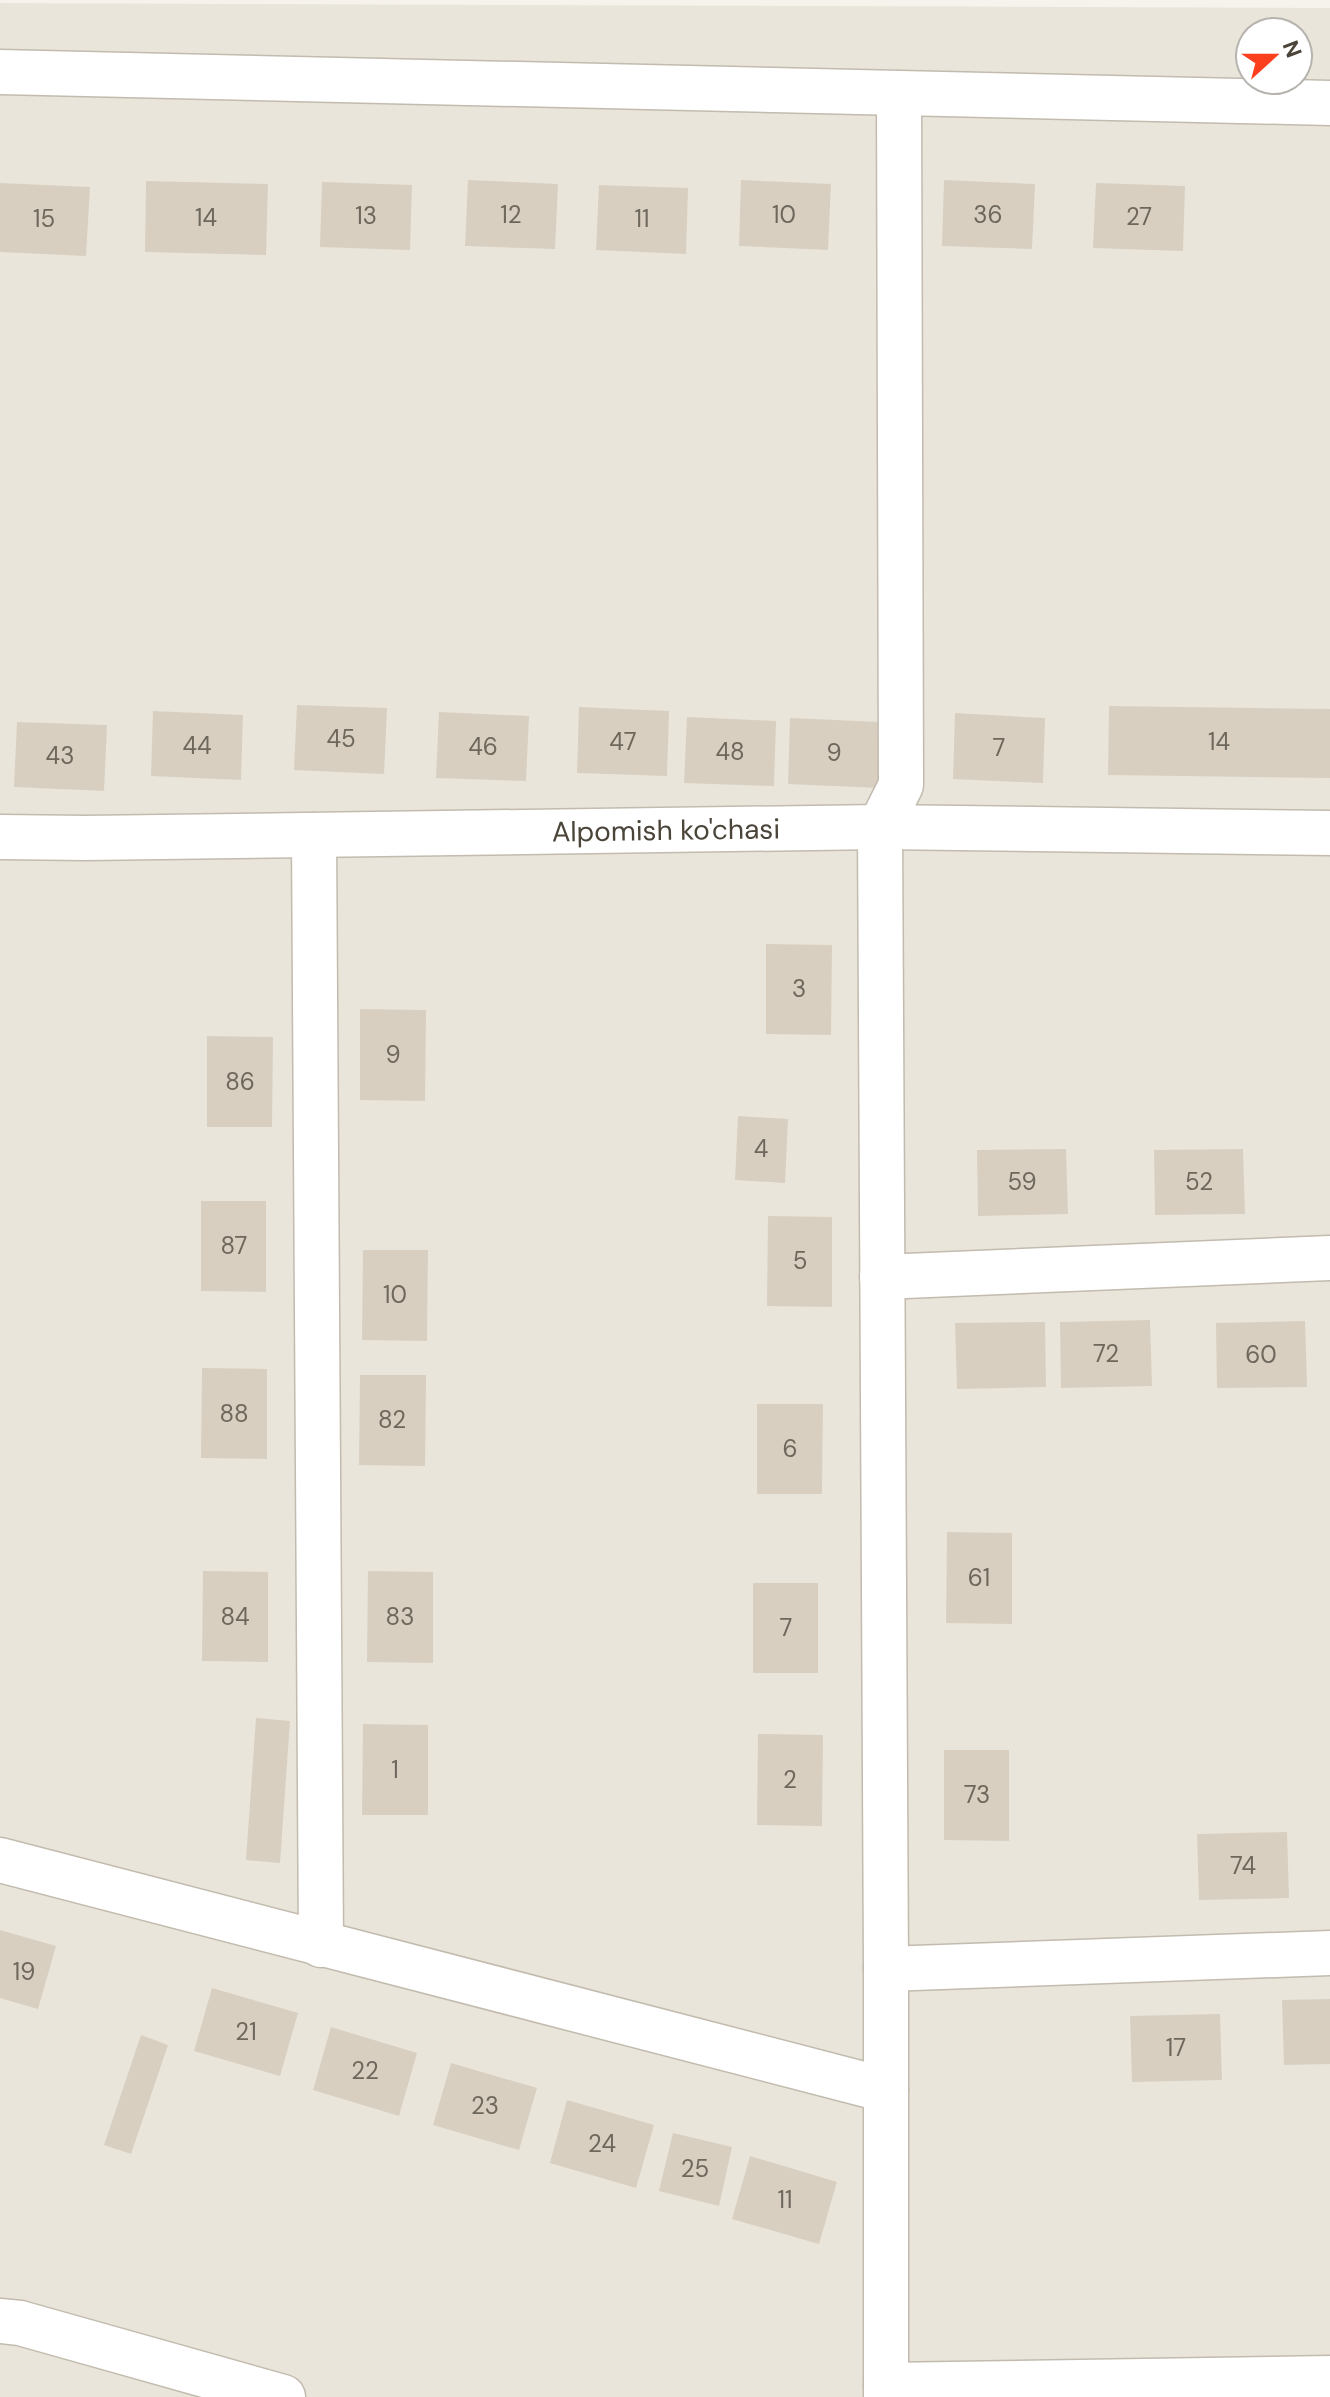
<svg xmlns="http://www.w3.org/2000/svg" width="1330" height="2397" font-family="'DM Sans',sans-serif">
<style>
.residential{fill:#eae5da;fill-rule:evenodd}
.building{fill:#d8cfc1}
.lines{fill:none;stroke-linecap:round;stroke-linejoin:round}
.minor-casing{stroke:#c2bbae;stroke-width:47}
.minor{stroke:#fff;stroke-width:44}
.labels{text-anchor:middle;stroke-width:8;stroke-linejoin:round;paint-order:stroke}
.number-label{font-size:24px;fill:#6e675b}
.street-label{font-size:28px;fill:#4b4439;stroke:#fff}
</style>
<rect width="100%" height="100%" fill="#f6f3ec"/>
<!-- residential -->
<path class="residential" d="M 0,3 L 1330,8 L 1330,2397 L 0,2397 ZM 1250,32 L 1298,32 L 1298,80 L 1250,80 Z"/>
<!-- building -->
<g class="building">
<polygon points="468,180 558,184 555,249 465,246"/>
<polygon points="741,180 831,184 828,250 739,246"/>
<polygon points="944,180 1035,184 1032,249 942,246"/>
<polygon points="146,181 268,184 266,255 145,252"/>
<polygon points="322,182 412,185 410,250 320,247"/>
<polygon points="0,183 90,187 86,256 0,252"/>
<polygon points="1096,183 1185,186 1183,251 1093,248"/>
<polygon points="599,185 688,188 686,254 596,250"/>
<polygon points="297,705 387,708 384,774 294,770"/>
<polygon points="1109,706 1330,709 1330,778 1108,775"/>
<polygon points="579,707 669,711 667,776 577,773"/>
<polygon points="153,711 243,715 241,780 151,776"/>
<polygon points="439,712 529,716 526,781 436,778"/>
<polygon points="955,713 1045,718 1043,783 953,779"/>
<polygon points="687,717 776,721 774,786 684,783"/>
<polygon points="790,718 881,722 878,788 788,784"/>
<polygon points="17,722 107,725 104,791 14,787"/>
<polygon points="766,944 832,945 831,1035 766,1034"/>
<polygon points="360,1009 426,1010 425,1101 360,1100"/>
<polygon points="207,1036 273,1037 272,1127 207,1127"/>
<polygon points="738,1116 788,1119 785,1183 735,1180"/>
<polygon points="1066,1149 1068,1214 978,1216 977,1150"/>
<polygon points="1243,1149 1245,1214 1155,1215 1154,1150"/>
<polygon points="201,1201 266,1201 266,1292 201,1291"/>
<polygon points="768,1216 832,1217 832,1307 767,1306"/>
<polygon points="363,1250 428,1250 427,1341 362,1340"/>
<polygon points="1150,1320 1152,1386 1061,1388 1060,1322"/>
<polygon points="1305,1321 1307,1387 1217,1388 1216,1323"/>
<polygon points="1045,1322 1046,1387 957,1389 955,1323"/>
<polygon points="202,1368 267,1369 267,1459 201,1458"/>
<polygon points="360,1375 426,1375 425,1466 359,1465"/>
<polygon points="757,1404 823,1404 822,1494 757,1494"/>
<polygon points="947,1532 1012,1533 1012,1624 946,1623"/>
<polygon points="203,1571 268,1572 268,1662 202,1661"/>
<polygon points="368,1571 433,1572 433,1663 367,1662"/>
<rect x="753" y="1583" width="65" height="90"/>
<polygon points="256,1718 290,1721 280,1863 246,1860"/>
<polygon points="363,1724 428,1725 428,1815 362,1815"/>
<polygon points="758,1734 823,1735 822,1826 757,1825"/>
<polygon points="944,1750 1009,1750 1009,1841 944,1840"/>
<polygon points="1287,1832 1289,1898 1199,1900 1197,1834"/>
<polygon points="0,1930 56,1946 38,2009 0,1998"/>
<polygon points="212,1988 298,2013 280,2076 194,2051"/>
<polygon points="1330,1999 1330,2064 1284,2065 1282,2000"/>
<polygon points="1220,2014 1222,2080 1132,2082 1130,2016"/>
<polygon points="331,2027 417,2053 399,2116 313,2090"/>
<polygon points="141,2035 168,2045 131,2154 104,2145"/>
<polygon points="451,2063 537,2088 519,2150 433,2125"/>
<polygon points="567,2100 654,2125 636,2188 550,2163"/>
<polygon points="673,2133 732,2147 719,2206 659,2191"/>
<polygon points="750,2156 837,2182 819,2244 732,2219"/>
</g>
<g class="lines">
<!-- minor casing -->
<g class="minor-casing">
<g id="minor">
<polyline points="0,72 1330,103"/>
<polyline points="314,835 321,1945"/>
<path id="s1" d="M 0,837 L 86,838 L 880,827 L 1330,833"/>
<polyline points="882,1277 1330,1258"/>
<polyline points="0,1860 886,2090"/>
<polyline points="886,1969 1330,1953"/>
<polyline points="0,2321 20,2323 283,2397"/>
<polyline points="886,2385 1330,2378"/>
<polyline points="886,2397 886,1969 880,827 901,785 899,94"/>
</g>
</g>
<!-- minor -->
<use href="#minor" class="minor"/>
</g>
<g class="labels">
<!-- number labels -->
<g class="number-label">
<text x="511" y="223">12</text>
<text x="784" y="223">10</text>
<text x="988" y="223">36</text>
<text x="366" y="224">13</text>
<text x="1139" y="225">27</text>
<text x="206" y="226">14</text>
<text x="44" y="227">15</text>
<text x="642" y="227">11</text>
<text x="341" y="747">45</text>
<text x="623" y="750">47</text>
<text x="1219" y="750">14</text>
<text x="197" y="754">44</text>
<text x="483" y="755">46</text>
<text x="999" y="756">7</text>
<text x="730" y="760">48</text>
<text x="834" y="761">9</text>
<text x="60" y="764">43</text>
<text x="799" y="997">3</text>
<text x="393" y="1063">9</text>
<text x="240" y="1090">86</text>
<text x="761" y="1157">4</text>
<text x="1022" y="1190">59</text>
<text x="1199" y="1190">52</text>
<text x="234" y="1254">87</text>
<text x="800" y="1269">5</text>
<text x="395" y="1303">10</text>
<text x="1106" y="1362">72</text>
<text x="1261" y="1363">60</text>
<text x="234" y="1422">88</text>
<text x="392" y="1428">82</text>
<text x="790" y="1457">6</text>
<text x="979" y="1586">61</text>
<text x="235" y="1625">84</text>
<text x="400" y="1625">83</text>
<text x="786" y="1636">7</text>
<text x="395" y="1778">1</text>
<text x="790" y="1788">2</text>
<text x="977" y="1803">73</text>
<text x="1243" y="1874">74</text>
<text x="24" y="1980">19</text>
<text x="246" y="2040">21</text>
<text x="1176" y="2056">17</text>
<text x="365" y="2079">22</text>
<text x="485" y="2114">23</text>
<text x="602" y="2152">24</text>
<text x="695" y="2177">25</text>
<text x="785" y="2208">11</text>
</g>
<!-- street labels -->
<g class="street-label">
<text dy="10" stroke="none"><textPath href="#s1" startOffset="666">Alpomish ko'chasi</textPath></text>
</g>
</g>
<!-- north arrow -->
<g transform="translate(1274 56) rotate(69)"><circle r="38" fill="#ffffff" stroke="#b7b4b0" stroke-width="2"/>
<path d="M0-6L14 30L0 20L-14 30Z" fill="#fc3f1d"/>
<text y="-12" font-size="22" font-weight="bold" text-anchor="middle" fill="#4b4439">N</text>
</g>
</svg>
